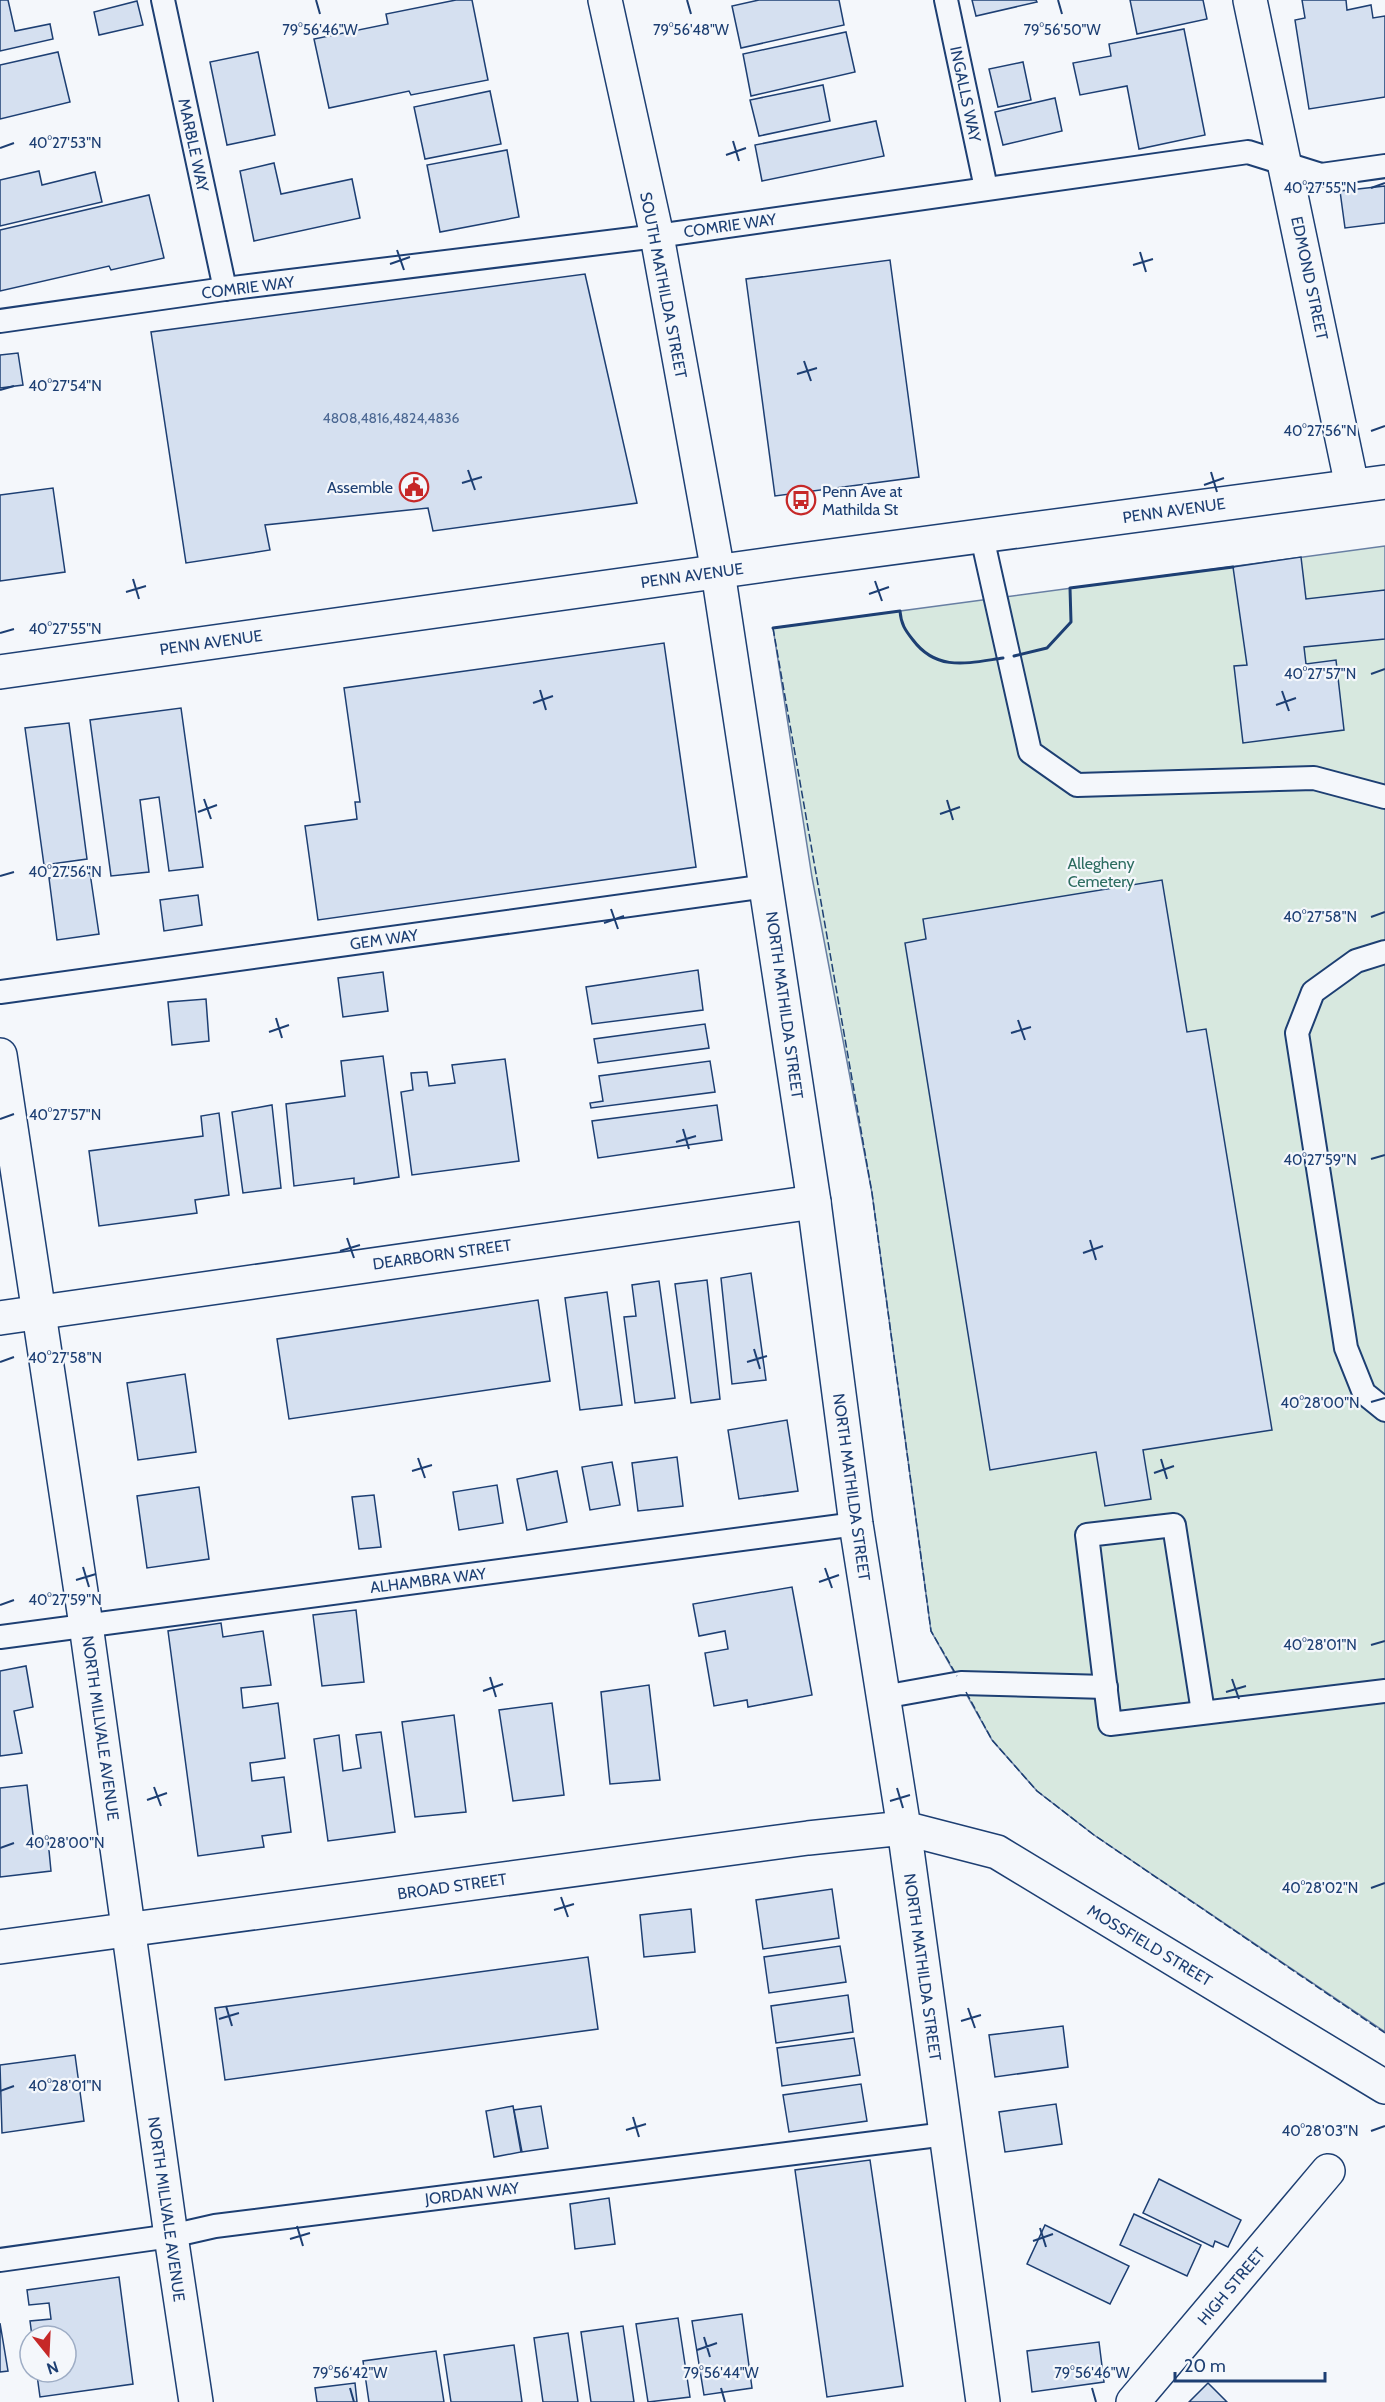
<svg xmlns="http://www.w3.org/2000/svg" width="1385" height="2402" font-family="Cabin,sans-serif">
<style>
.green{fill:#d7e8df;stroke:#687fa3;stroke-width:1.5}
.building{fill:#d5e0f0;stroke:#1d3f73;stroke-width:1.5}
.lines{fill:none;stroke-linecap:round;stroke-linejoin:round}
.service-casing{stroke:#1d3f73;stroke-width:26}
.minor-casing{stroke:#1d3f73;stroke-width:36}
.tertiary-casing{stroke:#1d3f73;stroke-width:36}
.primary-casing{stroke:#1d3f73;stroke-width:36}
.service{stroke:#f4f7fb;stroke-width:22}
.minor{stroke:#f4f7fb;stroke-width:33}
.tertiary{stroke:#f4f7fb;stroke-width:33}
.primary{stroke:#f4f7fb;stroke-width:33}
.fence{stroke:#1d3f73;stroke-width:1.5;stroke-dasharray:8 3;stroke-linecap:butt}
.wall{stroke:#1d3f73;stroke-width:3}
.ticks{fill:none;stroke:#1d3f73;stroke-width:2}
.labels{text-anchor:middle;stroke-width:4.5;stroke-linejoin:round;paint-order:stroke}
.number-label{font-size:14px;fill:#4b6792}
.street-label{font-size:16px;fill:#1d3f73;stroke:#f4f7fb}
.poi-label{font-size:16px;fill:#1d3f73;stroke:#f4f7fb;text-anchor:end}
.park-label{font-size:16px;fill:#2c6c60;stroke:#f4f7fb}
.ticks-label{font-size:15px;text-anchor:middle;fill:#1d3f73;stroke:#f4f7fb;stroke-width:4.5;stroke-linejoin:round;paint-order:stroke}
</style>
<rect width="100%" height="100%" fill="#f4f7fb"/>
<!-- green -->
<polygon class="green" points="1385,546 1385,2032 1094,1835 1037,1791 992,1740 931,1631 872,1193 812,877 773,628"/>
<!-- building -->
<g class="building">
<polygon points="0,0 8,0 15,31 50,24 53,39 0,51"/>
<polygon points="456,0 472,0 488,80 411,95 409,91 329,108 314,39 388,24 386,14"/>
<polygon points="759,0 839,0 844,25 741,48 732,6"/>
<polygon points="972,0 1036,0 1037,2 976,16"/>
<polygon points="1130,0 1203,0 1207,19 1137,34"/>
<polygon points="1302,0 1346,0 1347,10 1371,5 1373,18 1385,16 1385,97 1309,109 1295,20 1305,18"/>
<polygon points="137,1 143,25 99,35 94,12"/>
<polygon points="1184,29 1205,135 1139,149 1127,86 1080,95 1073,63 1111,56 1109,44"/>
<polygon points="846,32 855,72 751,96 743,54"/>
<polygon points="58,52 70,102 0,119 0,65"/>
<polygon points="258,52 275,135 227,145 210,62"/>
<polygon points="1023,62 1031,100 998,107 989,69"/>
<polygon points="823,85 830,121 759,136 750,100"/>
<polygon points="490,91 501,144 425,159 414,107"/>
<polygon points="1055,98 1062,131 1003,145 995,112"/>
<polygon points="876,121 884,156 762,181 755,145"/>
<polygon points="507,150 519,217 440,232 427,165"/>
<polygon points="274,163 281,194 352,179 360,218 254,241 240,171"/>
<polygon points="39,171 42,185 95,172 102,202 0,226 0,180"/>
<polygon points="1385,186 1385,223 1345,228 1340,191"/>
<polygon points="149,195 164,258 111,270 109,266 0,291 0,230"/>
<polygon points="890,260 919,477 775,496 746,279"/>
<polygon points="585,274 637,503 433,531 428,508 265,525 270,550 186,563 151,332"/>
<polygon points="18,353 23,385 0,388 0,355"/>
<polygon points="53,488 65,572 0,581 0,495"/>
<polygon points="1301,557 1306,599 1385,590 1385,639 1304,647 1306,664 1336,660 1344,730 1243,743 1234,666 1247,665 1233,567"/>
<polygon points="664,643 696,867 318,920 305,826 357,819 355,802 360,802 344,688"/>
<polygon points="181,708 203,867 169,871 159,797 140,800 149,872 111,876 90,720"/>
<polygon points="69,723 87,859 44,865 25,728"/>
<polygon points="90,873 99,934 57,940 49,878"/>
<polygon points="1162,880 1187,1032 1206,1029 1272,1430 1143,1450 1151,1499 1105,1506 1096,1452 990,1470 905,943 926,939 923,919"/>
<polygon points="198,895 202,925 164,931 160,900"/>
<polygon points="698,970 703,1010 592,1024 586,987"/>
<polygon points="383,972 388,1011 343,1017 338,978"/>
<polygon points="206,999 209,1041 172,1045 168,1002"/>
<polygon points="705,1024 709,1048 598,1063 594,1039"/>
<polygon points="383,1056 399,1177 354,1184 354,1178 294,1186 286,1104 345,1096 341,1061"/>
<polygon points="505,1059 519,1161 412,1175 401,1092 413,1090 411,1073 427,1072 429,1086 455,1083 452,1065"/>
<polygon points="710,1061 715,1092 591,1108 590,1103 603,1101 599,1076"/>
<polygon points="272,1105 281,1188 243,1193 232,1112"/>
<polygon points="717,1105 722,1140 598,1158 592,1121"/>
<polygon points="219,1113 229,1195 195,1200 197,1213 99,1226 89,1151 203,1136 201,1116"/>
<polygon points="751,1273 766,1380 732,1384 721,1278"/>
<polygon points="707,1280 720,1399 691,1403 675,1284"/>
<polygon points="659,1281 675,1398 635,1403 624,1317 636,1316 632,1285"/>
<polygon points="607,1292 622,1405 580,1410 565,1298"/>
<polygon points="538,1300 550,1381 289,1419 277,1339"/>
<polygon points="185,1374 196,1452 138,1460 127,1383"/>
<polygon points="787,1420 798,1491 739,1499 728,1430"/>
<polygon points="677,1457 683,1506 638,1511 632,1463"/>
<polygon points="612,1462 620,1505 590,1510 582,1467"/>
<polygon points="557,1471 567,1522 527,1530 517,1479"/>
<polygon points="497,1485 503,1523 459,1530 453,1492"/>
<polygon points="199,1487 209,1559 147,1568 137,1496"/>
<polygon points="374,1495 381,1547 359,1549 352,1497"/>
<polygon points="792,1587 812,1695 748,1707 747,1700 714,1706 705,1653 728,1649 725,1631 699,1636 693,1604"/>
<polygon points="356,1610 364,1682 322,1686 313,1615"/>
<polygon points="221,1623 223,1637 263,1631 271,1685 241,1688 243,1708 278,1703 285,1758 250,1763 252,1781 284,1777 291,1832 262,1836 264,1847 198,1856 168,1631"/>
<polygon points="26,1666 33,1707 14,1711 22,1753 0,1756 0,1671"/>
<polygon points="649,1685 660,1780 610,1784 601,1692"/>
<polygon points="552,1703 564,1795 513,1801 499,1710"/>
<polygon points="454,1715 466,1812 415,1817 402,1722"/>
<polygon points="381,1732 395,1832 328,1841 314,1739 339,1735 343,1771 361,1768 356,1735"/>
<polygon points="27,1785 34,1843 48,1840 51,1871 0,1877 0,1788"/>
<polygon points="832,1889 839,1938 763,1949 756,1900"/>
<polygon points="691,1909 695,1952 644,1957 640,1915"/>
<polygon points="840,1946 846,1982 769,1993 764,1957"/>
<polygon points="588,1957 598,2029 225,2080 215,2008"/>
<polygon points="848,1995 853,2032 776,2043 771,2006"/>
<polygon points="1063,2026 1068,2067 995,2077 989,2035"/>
<polygon points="854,2038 860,2075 782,2086 777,2048"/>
<polygon points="75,2055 84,2121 2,2133 0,2065"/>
<polygon points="861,2084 867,2121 789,2132 783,2095"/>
<polygon points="1056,2104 1062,2144 1005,2152 999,2112"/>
<polygon points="513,2106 521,2152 494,2157 486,2111"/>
<polygon points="541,2106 548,2148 522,2152 514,2110"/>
<polygon points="870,2160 903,2386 827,2397 795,2170"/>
<polygon points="1159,2179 1241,2220 1228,2247 1215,2241 1213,2247 1143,2213"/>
<polygon points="609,2198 615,2244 575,2249 570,2204"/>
<polygon points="1134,2214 1201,2245 1187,2276 1120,2245"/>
<polygon points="1045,2225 1129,2266 1110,2304 1027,2264"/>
<polygon points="119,2277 133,2384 40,2397 37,2375 66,2372 66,2336 32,2336 30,2321 51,2319 49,2303 29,2305 27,2290"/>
<polygon points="742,2314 752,2388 704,2395 692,2321"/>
<polygon points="678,2318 690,2397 648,2402 636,2324"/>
<polygon points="0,2323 8,2371 0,2372"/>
<polygon points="623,2326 634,2402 591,2402 581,2332"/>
<polygon points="568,2333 578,2402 543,2402 534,2338"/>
<polygon points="1099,2342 1104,2382 1032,2392 1027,2351"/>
<polygon points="514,2345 522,2402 451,2402 444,2355"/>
<polygon points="436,2351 444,2402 369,2402 363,2361"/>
<polygon points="355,2383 357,2402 317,2402 315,2388"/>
<polygon points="1208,2383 1227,2402 1189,2402"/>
</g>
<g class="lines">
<!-- service casing -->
<g class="service-casing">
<g id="service">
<polyline points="163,0 225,289"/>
<polyline points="946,0 986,188"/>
<polyline points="0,321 225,289 657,236 1248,152 1321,175 1385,166"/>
<polyline points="982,537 1030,752 1077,785 1314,778 1385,797"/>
<polyline points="1385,952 1356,961 1313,992 1297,1033 1346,1348 1364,1393 1385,1410"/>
<polyline points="0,992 767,886"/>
<polyline points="0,1637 856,1524"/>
<polyline points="883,1697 961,1683 1106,1687"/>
<polyline points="1203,1712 1174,1525 1087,1535 1110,1724 1385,1691"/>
<polyline points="0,2260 171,2236 215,2226 946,2134"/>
</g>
</g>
<!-- minor casing -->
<g class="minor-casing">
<g id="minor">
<polyline points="1250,0 1352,486"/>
<polyline points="0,1055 86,1625 171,2236 196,2402"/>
<polyline points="0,1318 814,1202"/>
<polyline points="0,1947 808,1838 904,1828 983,2402"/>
<polyline points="1133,2402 1328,2171"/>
</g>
</g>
<!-- tertiary casing -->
<g class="tertiary-casing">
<polyline id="tertiary" points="605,0 657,236 718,572 814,1202 856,1524 904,1828 997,1852 1385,2087"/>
</g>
<!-- primary casing -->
<g class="primary-casing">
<polyline id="primary" points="0,672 793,561 1385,482"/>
</g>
<!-- service -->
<use href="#service" class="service"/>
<!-- minor -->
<use href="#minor" class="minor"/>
<!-- tertiary -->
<use href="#tertiary" class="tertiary"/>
<!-- primary -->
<use href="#primary" class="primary"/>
<!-- fence -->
<g class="fence">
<polyline points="773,628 872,1193 931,1631 957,1676"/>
<polyline points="966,1692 992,1740 1037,1791 1094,1835 1385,2033"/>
</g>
<!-- wall -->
<g class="wall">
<path d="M 773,628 L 900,611 C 901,624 905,630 913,640 C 937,672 968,663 1003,658"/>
<polyline points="1014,656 1047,648 1071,622 1070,588 1233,567"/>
</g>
</g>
<!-- ticks -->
<path class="ticks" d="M 316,0 L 320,14M 687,0 L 691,14M 1058,0 L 1062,14M 733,141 L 739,161M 0,148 L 14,143M 726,155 L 746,148M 1371,188 L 1385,183M 397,250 L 404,270M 1140,252 L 1146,272M 390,264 L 410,257M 1133,265 L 1153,259M 804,361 L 811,381M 797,374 L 817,368M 0,390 L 14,386M 1371,431 L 1385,426M 468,470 L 475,490M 1211,472 L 1217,492M 462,483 L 482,477M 1204,485 L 1224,478M 133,579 L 139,599M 875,581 L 882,601M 126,592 L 146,586M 869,594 L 889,587M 0,633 L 14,629M 1371,674 L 1385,669M 540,690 L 546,710M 1282,691 L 1289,711M 533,703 L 553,696M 1276,705 L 1296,698M 204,799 L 211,819M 947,800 L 953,820M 198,812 L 217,805M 940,814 L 960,807M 0,876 L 14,872M 611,909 L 618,929M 1371,917 L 1385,912M 604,923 L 624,916M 276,1018 L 282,1038M 1018,1020 L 1025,1040M 269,1032 L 289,1025M 1011,1033 L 1031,1027M 0,1119 L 14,1114M 683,1129 L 689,1149M 676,1142 L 696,1136M 1371,1159 L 1385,1155M 347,1238 L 354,1258M 1090,1240 L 1096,1260M 340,1251 L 360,1245M 1083,1253 L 1103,1246M 754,1349 L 760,1369M 0,1362 L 14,1357M 747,1362 L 767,1356M 1371,1402 L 1385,1398M 418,1458 L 425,1478M 1161,1459 L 1167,1479M 412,1471 L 432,1465M 1154,1473 L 1174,1466M 83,1567 L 89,1587M 825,1568 L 832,1588M 76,1580 L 96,1574M 819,1582 L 839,1575M 0,1605 L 14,1600M 1371,1645 L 1385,1641M 490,1677 L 496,1697M 1232,1679 L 1239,1699M 483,1691 L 503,1684M 1226,1692 L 1246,1686M 154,1787 L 161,1806M 897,1788 L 903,1808M 147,1800 L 167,1793M 890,1801 L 910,1795M 0,1848 L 14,1843M 1371,1888 L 1385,1883M 561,1897 L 568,1917M 554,1910 L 574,1904M 226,2006 L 232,2026M 968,2008 L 975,2028M 219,2019 L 239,2013M 961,2021 L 981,2015M 0,2091 L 14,2086M 633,2117 L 639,2137M 626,2130 L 646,2124M 1371,2131 L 1385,2126M 297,2226 L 303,2246M 1040,2228 L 1046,2247M 290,2239 L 310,2233M 1033,2241 L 1053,2234M 704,2337 L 710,2357M 697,2350 L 717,2343M 350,2388 L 354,2402M 721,2388 L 725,2402M 1092,2388 L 1096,2402"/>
<!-- icons -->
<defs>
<g id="civic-ring" transform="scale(1.5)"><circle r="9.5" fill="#f4f7fb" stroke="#c62828" stroke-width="1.5"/><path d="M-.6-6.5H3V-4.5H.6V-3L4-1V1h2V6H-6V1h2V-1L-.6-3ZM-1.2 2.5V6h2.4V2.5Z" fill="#c62828"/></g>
<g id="bus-ring" transform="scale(1.5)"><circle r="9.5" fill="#f4f7fb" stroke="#c62828" stroke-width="1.5"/><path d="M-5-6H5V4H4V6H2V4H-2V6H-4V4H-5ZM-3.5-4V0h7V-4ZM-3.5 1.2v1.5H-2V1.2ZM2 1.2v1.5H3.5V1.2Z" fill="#c62828"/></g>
</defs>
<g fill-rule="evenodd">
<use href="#civic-ring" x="414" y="487"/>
<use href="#bus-ring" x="801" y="500"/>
</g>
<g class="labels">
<!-- number labels -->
<g class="number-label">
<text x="391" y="423">4808,4816,4824,4836</text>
</g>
<!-- street labels -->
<g class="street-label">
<text transform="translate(966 94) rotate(78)" y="6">INGALLS WAY</text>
<text transform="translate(194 145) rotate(78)" y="6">MARBLE WAY</text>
<text transform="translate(730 225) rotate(-8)" y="6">COMRIE WAY</text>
<text transform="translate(1310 278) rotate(78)" y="6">EDMOND STREET</text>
<text transform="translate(664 285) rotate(79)" y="6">SOUTH MATHILDA STREET</text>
<text transform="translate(248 287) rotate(-7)" y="6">COMRIE WAY</text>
<text transform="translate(1174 510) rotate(-8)" y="6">PENN AVENUE</text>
<text transform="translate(692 575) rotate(-8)" y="6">PENN AVENUE</text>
<text transform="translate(211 642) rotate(-8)" y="6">PENN AVENUE</text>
<text transform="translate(384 939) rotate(-8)" y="6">GEM WAY</text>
<text transform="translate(785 1005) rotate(82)" y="6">NORTH MATHILDA STREET</text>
<text transform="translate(442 1254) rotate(-8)" y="6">DEARBORN STREET</text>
<text transform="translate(852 1487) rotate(82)" y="6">NORTH MATHILDA STREET</text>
<text transform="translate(428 1580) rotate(-7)" y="6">ALHAMBRA WAY</text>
<text transform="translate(101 1728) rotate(82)" y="6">NORTH MILLVALE AVENUE</text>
<text transform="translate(452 1886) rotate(-8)" y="6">BROAD STREET</text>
<text transform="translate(1150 1945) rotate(31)" y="6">MOSSFIELD STREET</text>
<text transform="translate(923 1967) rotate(82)" y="6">NORTH MATHILDA STREET</text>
<text transform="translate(472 2193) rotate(-7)" y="6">JORDAN WAY</text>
<text transform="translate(167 2209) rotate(82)" y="6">NORTH MILLVALE AVENUE</text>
<text transform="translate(1231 2286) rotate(-50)" y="6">HIGH STREET</text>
</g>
<!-- poi labels -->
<g class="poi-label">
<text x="393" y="493">Assemble</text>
<text x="822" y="497" text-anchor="start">Penn Ave at<tspan x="822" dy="18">Mathilda St</tspan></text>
</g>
<!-- park labels -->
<g class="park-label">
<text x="1101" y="869">Allegheny<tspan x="1101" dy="18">Cemetery</tspan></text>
</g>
</g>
<g class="ticks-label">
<text x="320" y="35">79°56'46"W</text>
<text x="691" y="35">79°56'48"W</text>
<text x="1062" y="35">79°56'50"W</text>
<text x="65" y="148">40°27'53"N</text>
<text x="1320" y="193">40°27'55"N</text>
<text x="65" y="391">40°27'54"N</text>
<text x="1320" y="436">40°27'56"N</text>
<text x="65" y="634">40°27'55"N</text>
<text x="1320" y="679">40°27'57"N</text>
<text x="65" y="877">40°27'56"N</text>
<text x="1320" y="922">40°27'58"N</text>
<text x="65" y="1120">40°27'57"N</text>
<text x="1320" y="1165">40°27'59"N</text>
<text x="65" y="1363">40°27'58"N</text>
<text x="1320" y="1408">40°28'00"N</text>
<text x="65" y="1605">40°27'59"N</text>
<text x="1320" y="1650">40°28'01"N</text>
<text x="65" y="1848">40°28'00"N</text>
<text x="1320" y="1893">40°28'02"N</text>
<text x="65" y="2091">40°28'01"N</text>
<text x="1320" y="2136">40°28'03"N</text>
<text x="350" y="2378">79°56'42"W</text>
<text x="721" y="2378">79°56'44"W</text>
<text x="1092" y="2378">79°56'46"W</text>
</g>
<!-- north arrow -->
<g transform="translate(48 2354) rotate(162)"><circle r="28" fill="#f4f7fb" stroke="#9eadc5" stroke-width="1.5"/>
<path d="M0-4.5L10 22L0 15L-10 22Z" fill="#c62828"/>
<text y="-9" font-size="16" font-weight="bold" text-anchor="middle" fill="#1d3f73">N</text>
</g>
<!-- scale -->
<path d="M1175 2372v9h150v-9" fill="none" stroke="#1d3f73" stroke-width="3"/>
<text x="1184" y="2372" font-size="18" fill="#1d3f73" stroke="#f4f7fb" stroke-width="4.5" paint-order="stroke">20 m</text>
</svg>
